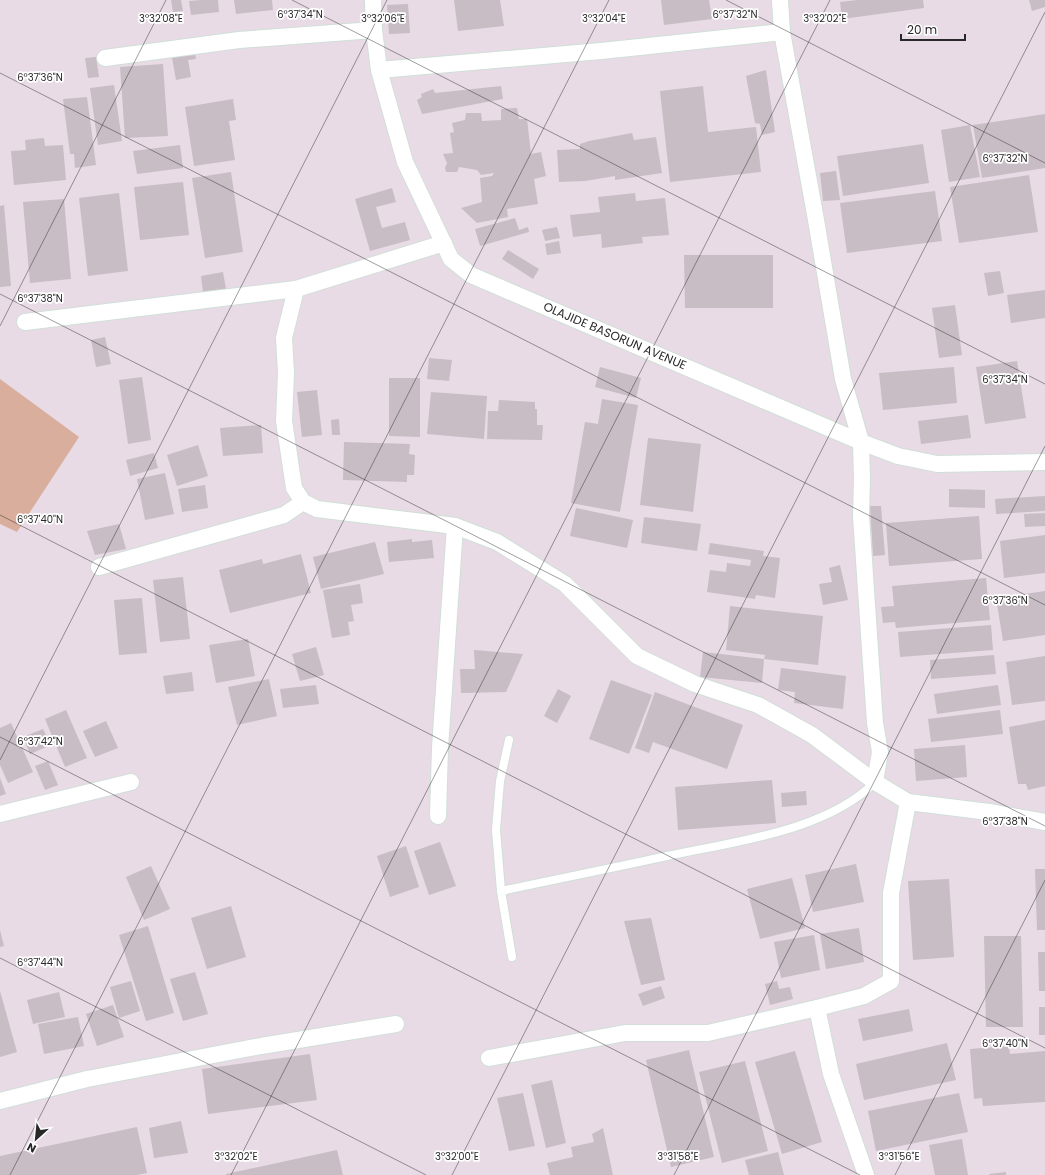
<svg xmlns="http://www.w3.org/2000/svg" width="1045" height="1175" font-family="Poppins,sans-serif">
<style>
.green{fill:#d9ae9d}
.building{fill:#c8bcc5}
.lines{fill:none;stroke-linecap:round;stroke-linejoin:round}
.lane-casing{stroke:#d0dfd7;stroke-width:10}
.street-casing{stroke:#d0dfd7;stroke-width:18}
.lane{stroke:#fff;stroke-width:8}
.street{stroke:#fff;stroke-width:16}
.ticks{fill:none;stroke:#282828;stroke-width:1;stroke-opacity:0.45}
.labels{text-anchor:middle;stroke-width:3.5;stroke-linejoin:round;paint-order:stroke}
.street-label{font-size:12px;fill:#282828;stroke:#fff}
.ticks-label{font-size:10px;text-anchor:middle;fill:#282828;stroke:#fff;stroke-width:3.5;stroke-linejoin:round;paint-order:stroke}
</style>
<rect width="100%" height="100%" fill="#e8dbe6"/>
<!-- green -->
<polygon class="green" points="0,379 79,437 17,532 0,524"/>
<!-- building -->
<g class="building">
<polygon points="171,0 181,0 183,11 173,12"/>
<polygon points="201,0 218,0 219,12 191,15 189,1"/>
<polygon points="234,0 272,0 273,10 236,14"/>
<polygon points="454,0 500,0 504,26 458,31"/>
<polygon points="661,0 709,0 712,19 664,25"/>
<polygon points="857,0 923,0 924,8 842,19 840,2"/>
<polygon points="1029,0 1045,0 1045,7 1032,11"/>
<polygon points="408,4 410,33 389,34 387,5"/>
<polygon points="194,48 196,59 188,60 191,77 176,80 171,52"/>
<polygon points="96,57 99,77 88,78 85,58"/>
<polygon points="163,64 168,136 125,138 120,67"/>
<polygon points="766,70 775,132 762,135 760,124 755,123 746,76"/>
<polygon points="114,85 122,141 98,145 90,88"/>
<polygon points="501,86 503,99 422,114 417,100 422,97 421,94 433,89 435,93"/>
<polygon points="703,86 708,132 756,127 761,172 670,182 660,91"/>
<polygon points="87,97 96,165 75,168 74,154 70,154 63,99"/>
<polygon points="233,99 236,120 229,121 235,160 194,166 185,107"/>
<polygon points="517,108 519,119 527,119 531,154 541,152 546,176 534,179 538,204 507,209 508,217 477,223 461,208 482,202 480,178 492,176 494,173 481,175 477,170 459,167 457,172 446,172 445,168 447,163 443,154 453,153 450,133 454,132 452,123 465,120 466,113 481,113 482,121 501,120 501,109"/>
<polygon points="1045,114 1045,168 982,178 973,125"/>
<polygon points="970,125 980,177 949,182 941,130"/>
<polygon points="632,133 634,140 656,137 662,173 615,180 615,176 585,181 559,182 557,150 580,149 580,144 589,141"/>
<polygon points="44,138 45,146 63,145 66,180 14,185 11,151 26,150 25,140"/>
<polygon points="923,144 929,183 843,196 837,156"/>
<polygon points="180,145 183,168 137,174 133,151"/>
<polygon points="836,171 840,200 823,201 820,173"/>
<polygon points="231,172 243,252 205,258 192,178"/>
<polygon points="1029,175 1038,232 959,243 950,187"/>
<polygon points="183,182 189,235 140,240 134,187"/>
<polygon points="392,188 396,202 376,207 382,228 405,222 410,240 370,251 355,199"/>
<polygon points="935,191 942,241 847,253 840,203"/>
<polygon points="119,193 128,271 88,276 79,198"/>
<polygon points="635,193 636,201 665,198 669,235 642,237 643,243 602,248 601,234 573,237 570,215 600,212 598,197"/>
<polygon points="64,199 71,279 30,283 23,202"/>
<polygon points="4,205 11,286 0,287 0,206"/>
<polygon points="515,218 519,230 528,227 529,232 480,246 475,229"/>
<polygon points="557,227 560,238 545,241 542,230"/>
<polygon points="559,241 561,253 547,255 545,244"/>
<polygon points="508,250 539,269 533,279 502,259"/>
<polygon points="684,255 773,255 773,308 685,308"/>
<polygon points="1000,271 1004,293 988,296 984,273"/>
<polygon points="223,272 226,289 203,292 201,276"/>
<polygon points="1045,290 1045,318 1011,323 1007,295"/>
<polygon points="955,305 962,355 939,358 932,308"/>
<polygon points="105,337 111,364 96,367 91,340"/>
<polygon points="429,358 452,360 449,381 427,379"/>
<polygon points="1017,361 1026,418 985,424 976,367"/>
<polygon points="600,367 641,378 636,398 595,387"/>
<polygon points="954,367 957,403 883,410 879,373"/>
<polygon points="142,377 151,440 128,444 119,380"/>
<polygon points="389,378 420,378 420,437 389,436"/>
<polygon points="317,390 322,435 302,437 297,392"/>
<polygon points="431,392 487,396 484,439 427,434"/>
<polygon points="602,399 638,405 620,512 571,503 585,422 598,424"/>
<polygon points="499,400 535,402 535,409 537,409 537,425 543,425 542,440 487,439 488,411 498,411"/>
<polygon points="968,415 971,438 921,444 918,421"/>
<polygon points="339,419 340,435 332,435 331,420"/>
<polygon points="261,425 263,453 223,456 220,428"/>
<polygon points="648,438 701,444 693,512 640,505"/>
<polygon points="344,442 410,444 409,454 415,455 414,475 407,475 407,482 343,480"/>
<polygon points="198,445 208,476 177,486 167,455"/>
<polygon points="154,453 158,468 130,476 126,460"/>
<polygon points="165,473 174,514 145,520 137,479"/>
<polygon points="205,485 208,508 182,512 178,489"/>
<polygon points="949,489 985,490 985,508 949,507"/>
<polygon points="1045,496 1045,511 996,514 995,499"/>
<polygon points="870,506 881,506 885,555 873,556"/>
<polygon points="576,508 633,520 627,548 570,536"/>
<polygon points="1045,513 1045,526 1025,527 1024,514"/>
<polygon points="979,516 982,559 889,566 886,523"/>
<polygon points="644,517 701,524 697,551 641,543"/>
<polygon points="119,524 126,549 95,555 87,531"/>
<polygon points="1045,535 1045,573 1004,578 1000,541"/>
<polygon points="412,539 412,542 432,540 434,558 389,562 387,542"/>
<polygon points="375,542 384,574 321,589 313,557"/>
<polygon points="710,543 764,551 763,556 780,558 775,598 756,595 755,599 707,592 710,570 726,572 727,563 750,566 751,560 708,554"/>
<polygon points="301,554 311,593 230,613 219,570 262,559 263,564"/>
<polygon points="840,565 848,600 823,605 819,584 832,582 829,568"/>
<polygon points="183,577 190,639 160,642 153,580"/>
<polygon points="986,578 990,620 896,628 895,622 883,623 881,607 894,606 892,586"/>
<polygon points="360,584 363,603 351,605 354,621 348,622 350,635 332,638 323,590"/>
<polygon points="1045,591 1045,635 1003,641 996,598"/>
<polygon points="142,598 147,653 119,655 114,600"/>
<polygon points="730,606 823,616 818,665 764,659 765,655 726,650"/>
<polygon points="991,625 993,650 900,657 898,632"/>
<polygon points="248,639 255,676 216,683 209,645"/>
<polygon points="316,647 324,675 300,681 292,654"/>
<polygon points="474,650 523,654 506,692 461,693 460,669 475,669"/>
<polygon points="703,652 764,659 762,683 700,677"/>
<polygon points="994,655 996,674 931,679 930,660"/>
<polygon points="1045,656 1045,701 1012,705 1006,662"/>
<polygon points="781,668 846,676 843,709 794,703 795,692 778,690"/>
<polygon points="192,672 194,691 166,694 163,676"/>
<polygon points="269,679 277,716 237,725 228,687"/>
<polygon points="611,680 652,695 629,754 589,739"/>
<polygon points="316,685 319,704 283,708 280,689"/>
<polygon points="998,685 1001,705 937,714 934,694"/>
<polygon points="558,689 571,696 557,723 544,716"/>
<polygon points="655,692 743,725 727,769 653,742 649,753 635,748"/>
<polygon points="66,710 87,758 65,767 45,719"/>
<polygon points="1000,710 1003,734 931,742 928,719"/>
<polygon points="1045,720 1045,786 1028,790 1026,784 1018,784 1009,727"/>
<polygon points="106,721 118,748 95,757 83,731"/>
<polygon points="11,723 33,772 8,783 0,765 0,728"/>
<polygon points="43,729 51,745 30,754 23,737"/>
<polygon points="965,745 967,777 916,781 914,749"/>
<polygon points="48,761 58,785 45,790 35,766"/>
<polygon points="0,778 6,794 0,796"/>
<polygon points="772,780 776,823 678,830 675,787"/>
<polygon points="806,791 807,805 782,807 781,793"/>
<polygon points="440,842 456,886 429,895 414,851"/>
<polygon points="406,846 419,887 390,897 377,856"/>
<polygon points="856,864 864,902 813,912 805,875"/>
<polygon points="151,866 170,909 144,920 126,877"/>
<polygon points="1035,869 1045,869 1045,930 1037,930"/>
<polygon points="792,878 805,928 760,939 747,889"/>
<polygon points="949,879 954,957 913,960 908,881"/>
<polygon points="231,906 246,957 207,969 191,918"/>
<polygon points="651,918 665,980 641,985 624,921"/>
<polygon points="148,926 174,1013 146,1021 119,935"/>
<polygon points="859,928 864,962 826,969 820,934"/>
<polygon points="0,930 4,946 0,947"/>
<polygon points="814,935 820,970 781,978 774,942"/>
<polygon points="984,936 1021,936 1023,1027 986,1027"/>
<polygon points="1038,952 1045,952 1045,991 1039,991"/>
<polygon points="195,972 208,1014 183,1021 170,979"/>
<polygon points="131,981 140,1011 119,1018 110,987"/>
<polygon points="777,981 779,989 790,987 793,999 770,1005 765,984"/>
<polygon points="661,986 665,998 643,1006 638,994"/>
<polygon points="0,991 17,1052 0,1057"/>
<polygon points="59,992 65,1017 33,1024 27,1000"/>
<polygon points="113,1005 124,1037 97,1046 86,1014"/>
<rect x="1039" y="1007" width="6" height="28"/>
<polygon points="909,1009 913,1031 863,1041 858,1019"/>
<polygon points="78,1017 84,1046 44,1054 38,1024"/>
<polygon points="947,1043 956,1080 864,1100 856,1064"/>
<polygon points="1009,1046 1010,1054 1045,1051 1045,1102 983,1106 982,1098 974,1099 970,1049"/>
<polygon points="689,1050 714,1157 671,1167 646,1060"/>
<polygon points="795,1051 822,1142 782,1154 755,1062"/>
<polygon points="310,1054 317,1100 208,1114 202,1069"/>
<polygon points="745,1061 768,1151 722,1163 699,1072"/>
<polygon points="552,1080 566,1143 546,1148 531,1085"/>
<polygon points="523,1093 535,1146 509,1151 497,1098"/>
<polygon points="959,1093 968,1132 876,1151 868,1111"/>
<polygon points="181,1121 188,1153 154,1158 149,1128"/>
<polygon points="137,1127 147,1173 137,1175 0,1175 0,1156"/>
<polygon points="603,1128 613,1175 550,1175 547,1163 573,1157 571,1147 594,1142 592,1134"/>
<polygon points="962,1139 968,1175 935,1175 929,1145"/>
<polygon points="337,1150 343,1175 226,1175 226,1174"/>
<polygon points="778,1152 784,1175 749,1175 745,1160"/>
<polygon points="1006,1172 1006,1175 989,1175 989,1174"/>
</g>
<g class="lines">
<!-- lane casing -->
<g class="lane-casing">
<g id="lane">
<polyline points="509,740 500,781 496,830 501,891 512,957"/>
<path d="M 501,891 C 557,879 612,868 667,856 C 733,842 827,831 875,782"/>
</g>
</g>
<!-- street casing -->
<g class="street-casing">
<g id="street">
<polyline points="373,0 374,30 379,70 405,162 451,259 471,275 861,442 898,456 937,464 1045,462"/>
<polyline points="780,0 782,32 816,220 843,379 861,442 862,479 861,516 875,723 880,752 875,782"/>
<polyline points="105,58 239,40 374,30"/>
<polyline points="379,70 601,51 782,32"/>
<polyline points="444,243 296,289 284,338 286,373 284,421 294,488 303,502 317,509 455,526 497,542 565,584 637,656 695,684 758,705 812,735 875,782 908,802 989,812 1045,822"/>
<polyline points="25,322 296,289"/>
<polyline points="99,567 284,515 303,502"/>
<polyline points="0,814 131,782"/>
<polyline points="438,816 440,748 455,526"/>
<polyline points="817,1008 831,1074 866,1175"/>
<polyline points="489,1058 625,1033 708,1033 817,1008 864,996 891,981 891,893 908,802"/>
<polyline points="0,1101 87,1079 261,1046 396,1024"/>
</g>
</g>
<!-- lane -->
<use href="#lane" class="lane"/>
<!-- street -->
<use href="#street" class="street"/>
</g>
<!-- ticks -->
<path class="ticks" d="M 292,0 L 1045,384M 726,0 L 1045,163M 0,73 L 1045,605M 0,294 L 1045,826M 0,326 L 166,0M 0,515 L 1045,1048M 0,737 L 860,1175M 0,760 L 387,0M 0,958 L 426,1175M 10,1175 L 609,0M 231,1175 L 830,0M 452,1175 L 1045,12M 674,1175 L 1045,446M 895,1175 L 1045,880"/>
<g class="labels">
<!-- street labels -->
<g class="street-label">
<text transform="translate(615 336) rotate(23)" y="4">OLAJIDE BASORUN AVENUE</text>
</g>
</g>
<g class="ticks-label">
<text x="300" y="18">6°37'34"N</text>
<text x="735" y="18">6°37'32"N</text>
<text x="161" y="22">3°32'08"E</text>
<text x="383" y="22">3°32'06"E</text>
<text x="604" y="22">3°32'04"E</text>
<text x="825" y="22">3°32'02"E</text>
<text x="40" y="81">6°37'36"N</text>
<text x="1005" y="162">6°37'32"N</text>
<text x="40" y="302">6°37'38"N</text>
<text x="1005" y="383">6°37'34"N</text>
<text x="40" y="523">6°37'40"N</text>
<text x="1005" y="604">6°37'36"N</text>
<text x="40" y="745">6°37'42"N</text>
<text x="1005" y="825">6°37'38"N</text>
<text x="40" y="966">6°37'44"N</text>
<text x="1005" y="1047">6°37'40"N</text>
<text x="236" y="1160">3°32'02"E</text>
<text x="457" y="1160">3°32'00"E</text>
<text x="678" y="1160">3°31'58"E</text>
<text x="899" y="1160">3°31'56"E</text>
</g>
<!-- north arrow -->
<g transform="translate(36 1139) rotate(207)" stroke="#ffffff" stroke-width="3" paint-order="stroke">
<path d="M0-3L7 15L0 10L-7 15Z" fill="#282828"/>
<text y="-6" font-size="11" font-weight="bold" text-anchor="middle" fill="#282828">N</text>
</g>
<!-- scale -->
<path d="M901 34v6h64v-6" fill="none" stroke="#282828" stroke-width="2"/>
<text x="907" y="34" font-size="12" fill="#282828" stroke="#ffffff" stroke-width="3" paint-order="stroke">20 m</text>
</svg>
